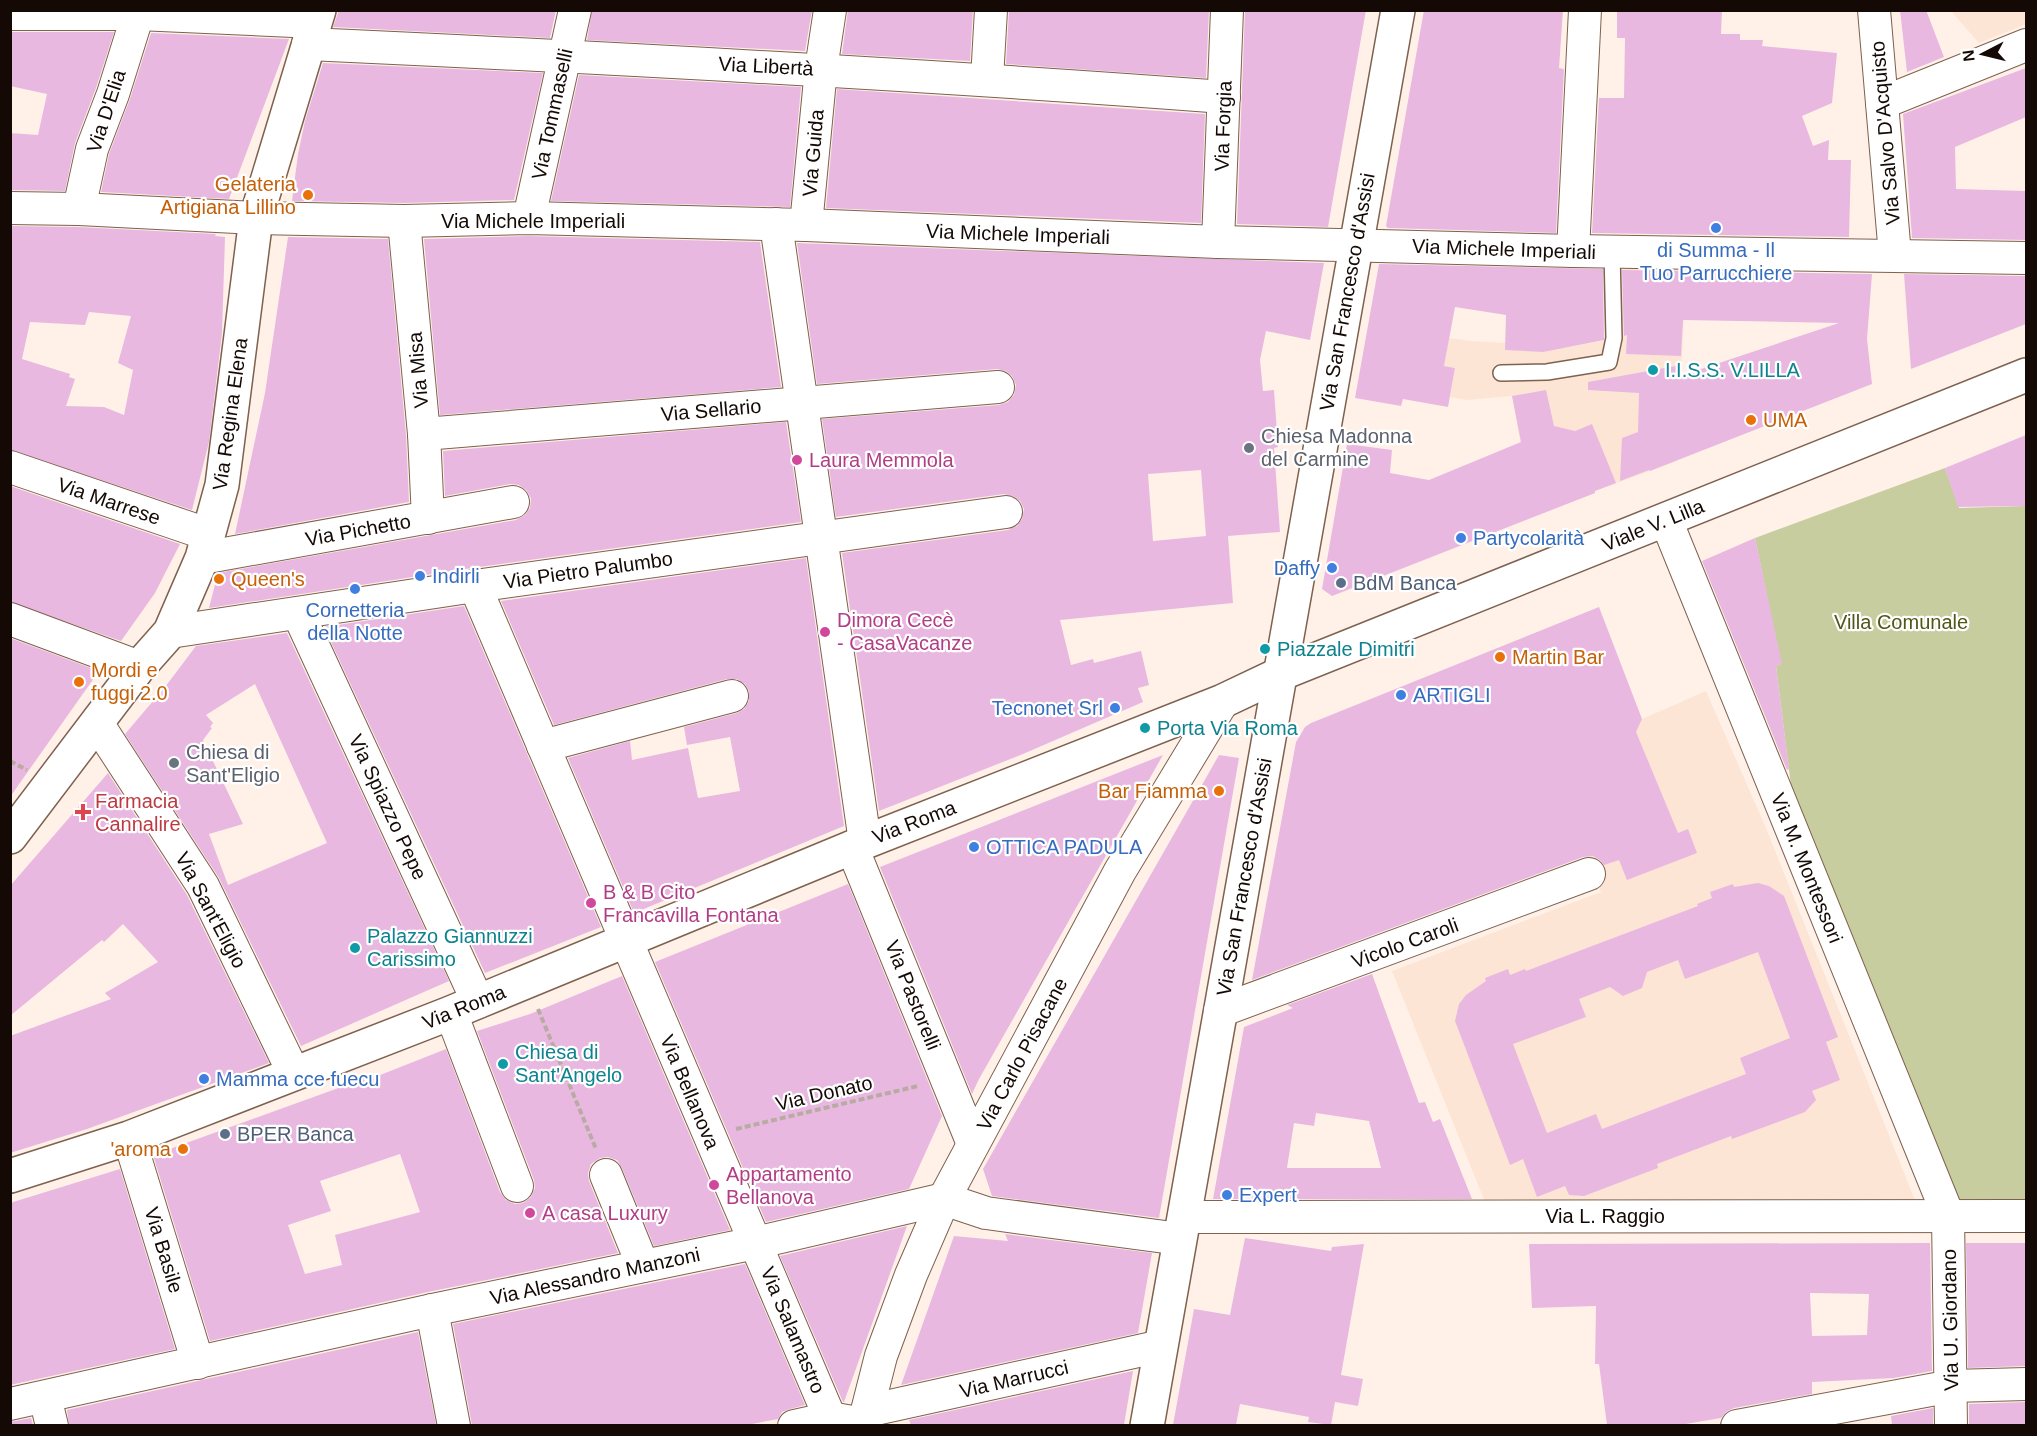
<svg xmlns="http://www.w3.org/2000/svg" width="2037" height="1436" font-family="Arial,sans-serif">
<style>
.built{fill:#fde5d5}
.green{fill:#c7cd9f}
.building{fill:#e8b8e1;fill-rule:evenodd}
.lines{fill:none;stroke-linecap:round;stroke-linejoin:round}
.service-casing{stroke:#7e614e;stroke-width:18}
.minor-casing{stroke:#7e614e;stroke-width:34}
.tertiary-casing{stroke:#7e614e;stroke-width:36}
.path{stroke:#b8aba3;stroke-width:4;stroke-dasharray:6 3;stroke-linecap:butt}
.service{stroke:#fff;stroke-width:15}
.minor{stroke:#fff;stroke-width:32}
.tertiary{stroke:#fff;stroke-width:33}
.food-dot{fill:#e8710a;stroke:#fff;stroke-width:2}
.shop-dot{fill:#3f7fe0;stroke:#fff;stroke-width:2}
.culture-dot{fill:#0f9aa8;stroke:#fff;stroke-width:2}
.worship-dot{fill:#6b7280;stroke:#fff;stroke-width:2}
.hotel-dot{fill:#d1479c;stroke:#fff;stroke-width:2}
.service-dot{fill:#5c6f8a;stroke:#fff;stroke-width:2}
.health-dot{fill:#e0444e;stroke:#fff;stroke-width:2}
.labels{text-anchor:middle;stroke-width:4.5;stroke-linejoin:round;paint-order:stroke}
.street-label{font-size:20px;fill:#140904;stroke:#fff}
.food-label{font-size:20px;fill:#c56008;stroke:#fff;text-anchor:start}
.shop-label{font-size:20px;fill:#366cbe;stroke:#fff;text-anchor:start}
.culture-label{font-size:20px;fill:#0d838f;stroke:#fff;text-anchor:start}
.worship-label{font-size:20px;fill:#5b616d;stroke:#fff;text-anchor:start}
.hotel-label{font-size:20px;fill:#b23c85;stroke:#fff;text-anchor:start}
.service-label{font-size:20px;fill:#4e5e75;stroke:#fff;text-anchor:start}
.park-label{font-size:20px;fill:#515716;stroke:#fff}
.health-label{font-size:20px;fill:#be3a42;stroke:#fff;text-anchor:start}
</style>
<rect width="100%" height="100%" fill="#fff1e8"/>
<!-- built -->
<g class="built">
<polygon points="1951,11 2026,11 2026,24 1979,43"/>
<polygon points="1623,268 1686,269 1677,461 1595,491 1595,493 1579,499 1570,449 1523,456 1512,396 1467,400 1450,397 1455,368 1444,366 1449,338 1472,341 1569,347 1622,337 1623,322 1621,321"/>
<polygon points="1706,691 1766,828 1915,1200 1485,1202 1392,971 1601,892 1552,764 1642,719"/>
</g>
<!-- green -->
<polygon class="green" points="1945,468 1959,508 2026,506 2026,1203 1957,1203 1791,786 1776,666 1781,664 1755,538"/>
<!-- building -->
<g class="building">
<polygon points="339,10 556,10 550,38 333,27"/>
<polygon points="592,10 812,10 805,51 587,40"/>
<polygon points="848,10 973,10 970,61 842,54"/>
<polygon points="1009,10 1209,10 1206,78 1006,64"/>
<polygon points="1245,10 1366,10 1328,227 1237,224"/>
<polygon points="1424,10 1563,10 1559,68 1564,69 1556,233 1388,228 1386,226"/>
<polygon points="1617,10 1722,10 1721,34 1740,34 1740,40 1763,40 1762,46 1837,53 1832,103 1802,116 1813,146 1829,140 1828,160 1851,160 1849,237 1592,233 1599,98 1624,98 1625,38 1617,38"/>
<polygon points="1900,10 1926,10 1944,57 1907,72"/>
<polygon points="10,32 114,32 96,88 75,143 65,191 10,190 10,133 38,135 47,94 10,86"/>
<polygon points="151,33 289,39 229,199 101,192 109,154 130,99"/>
<polygon points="323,63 543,73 514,200 404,203 292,201 298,154 305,121"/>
<polygon points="2026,68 2026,117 1955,147 1956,189 2026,191 2026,240 1912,238 1903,114"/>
<polygon points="579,75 801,87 790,207 551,201"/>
<polygon points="837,89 1205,114 1201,223 826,208"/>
<path d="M 10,226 L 78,227 L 216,234 L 215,236 L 225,237 L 222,333 L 209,442 L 192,510 L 10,450 ZM 89,312 L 131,316 L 118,363 L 133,370 L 124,415 L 104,407 L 66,406 L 75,379 L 69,377 L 70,374 L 22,359 L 30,322 L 85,325 Z"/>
<polygon points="529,236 760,242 781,387 440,415 424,239"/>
<polygon points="288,237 388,239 406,435 409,502 235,534 265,393"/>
<path d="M 797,243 L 1324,263 L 1310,340 L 1266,331 L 1260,360 L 1263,391 L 1274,390 L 1278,447 L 1274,448 L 1280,532 L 1228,536 L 1233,603 L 1060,620 L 1071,665 L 1093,659 L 1094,663 L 1141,651 L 1149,685 L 1138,688 L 1143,702 L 1023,754 L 879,811 L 842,553 L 1008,530 L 1017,526 L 1022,519 L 1024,509 L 1020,501 L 1013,496 L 1004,494 L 836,517 L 822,419 L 999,405 L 1008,402 L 1014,395 L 1016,385 L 1012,376 L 1006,371 L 997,369 L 817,384 ZM 1201,470 L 1206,536 L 1153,541 L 1148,474 Z"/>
<polygon points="1379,264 1603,269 1604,340 1543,352 1505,350 1506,315 1455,307 1444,366 1455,368 1448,407 1403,399 1401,406 1355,398"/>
<polygon points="1622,270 1872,274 1867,339 1872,384 1650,471 1649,470 1620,481 1622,438 1638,432 1639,393 1588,390 1588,382 1681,365 1680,376 1839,323 1683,320 1681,356 1626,354 1627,335 1624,336"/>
<polygon points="1904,274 2026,276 2026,324 1911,369"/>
<polygon points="1546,390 1554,426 1575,431 1592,424 1616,483 1595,491 1595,493 1332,596 1322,589 1347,444 1392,450 1390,473 1429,480 1521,442 1512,396"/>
<polygon points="786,422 801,522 472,568 209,608 218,573 516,520 525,515 530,508 531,498 526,490 519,485 510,484 445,496 443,451"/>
<polygon points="2026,435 2026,506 1958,507 1945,468"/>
<polygon points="10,486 180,544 155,593 121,641 10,602"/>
<polygon points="1755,538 1782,664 1776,666 1789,769 1787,770 1702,561"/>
<polygon points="806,558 844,826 634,913 568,758 630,741 632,760 688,748 698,798 740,791 730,737 687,745 684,727 737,713 744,709 749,701 749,691 745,684 737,679 727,679 554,725 501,601"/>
<polygon points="464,606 601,927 485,973 324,627"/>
<polygon points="1599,607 1642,719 1636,732 1678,833 1688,829 1697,853 1627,880 1619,860 1604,865 1600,860 1593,856 1583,857 1252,980 1296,742 1305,727 1311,723"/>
<path d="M 287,633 L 449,981 L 301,1046 L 219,878 L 125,734 L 165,687 L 196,646 ZM 255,684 L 327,843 L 228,885 L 209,834 L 243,824 L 203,740 L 212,728 L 210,727 L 213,723 L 206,715 Z"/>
<polygon points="10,638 99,671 10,797"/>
<polygon points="1163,755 979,1079 972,1094 880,867"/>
<polygon points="1219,755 1239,758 1159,1218 992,1196 983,1169"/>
<polygon points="108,773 187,895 269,1063 87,1129 10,1153 10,1036 111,999 105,993 158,962 123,924 104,942 102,940 10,1016 10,886"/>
<path d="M 1758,883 L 1769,886 L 1784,896 L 1838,1037 L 1826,1042 L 1840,1080 L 1812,1091 L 1816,1100 L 1805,1112 L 1732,1139 L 1731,1136 L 1657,1164 L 1658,1168 L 1584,1196 L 1569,1195 L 1565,1186 L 1537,1197 L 1523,1159 L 1510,1165 L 1455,1021 L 1459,1004 L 1466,995 L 1486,981 L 1485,978 L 1508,969 L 1510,975 L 1525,969 L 1526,971 L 1698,906 L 1697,904 L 1712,898 L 1710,892 L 1733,884 L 1734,887 ZM 1758,952 L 1790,1038 L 1740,1058 L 1746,1074 L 1602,1129 L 1596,1114 L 1547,1133 L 1513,1044 L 1586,1017 L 1579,999 L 1610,987 L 1623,996 L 1642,988 L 1647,972 L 1678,960 L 1685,979 Z"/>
<polygon points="848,884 942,1116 909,1189 766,1222 655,962"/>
<path d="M 1372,974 L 1419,1103 L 1425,1102 L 1433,1122 L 1440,1119 L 1472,1199 L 1213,1199 L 1244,1027 L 1293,1008 L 1287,1005 ZM 1316,1113 L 1369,1121 L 1381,1168 L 1287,1168 L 1294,1123 L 1314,1126 Z"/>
<path d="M 622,976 L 730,1230 L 654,1246 L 622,1168 L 617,1160 L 608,1157 L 600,1158 L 591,1164 L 588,1173 L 589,1181 L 618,1253 L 428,1292 L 210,1341 L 153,1155 L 369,1077 L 370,1079 L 446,1049 L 500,1192 L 506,1200 L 515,1204 L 523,1203 L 531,1197 L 535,1188 L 534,1180 L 477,1031 L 530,1014 ZM 400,1154 L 420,1212 L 335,1235 L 342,1265 L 305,1274 L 288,1225 L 331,1211 L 320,1181 Z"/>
<polygon points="120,1169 175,1349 10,1385 10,1203"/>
<polygon points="907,1226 844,1402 843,1402 780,1256"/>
<polygon points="1005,1234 1152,1253 1138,1333 901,1385 954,1236 1008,1241"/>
<polygon points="1245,1238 1331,1251 1332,1247 1364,1244 1341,1375 1363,1379 1358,1406 1335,1402 1331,1425 1308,1422 1309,1417 1240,1404 1236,1425 1173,1425 1194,1309 1230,1315"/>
<path d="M 1930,1243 L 1932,1371 L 1894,1378 L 1812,1382 L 1812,1394 L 1734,1408 L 1726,1412 L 1721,1418 L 1680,1425 L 1607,1425 L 1599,1364 L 1595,1364 L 1596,1306 L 1532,1308 L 1529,1244 ZM 1810,1293 L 1869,1294 L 1867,1335 L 1812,1336 Z"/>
<polygon points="1966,1243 2026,1243 2026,1366 1968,1368"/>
<polygon points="745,1264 805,1405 790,1409 782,1412 778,1419 747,1425 472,1425 453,1324"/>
<polygon points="418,1332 436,1425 69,1425 67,1410"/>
<polygon points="1133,1371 1124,1425 911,1425 909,1420"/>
<polygon points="2026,1402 2026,1425 1969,1425 1969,1404"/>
<polygon points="1933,1408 1933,1425 1892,1425 1891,1416"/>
<polygon points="31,1418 33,1425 10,1425 10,1422"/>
</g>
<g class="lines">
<!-- service casing -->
<g class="service-casing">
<polyline id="service" points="1501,373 1547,372 1609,362 1614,338 1612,252"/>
</g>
<!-- minor casing -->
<g class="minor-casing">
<g id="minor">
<polyline points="1874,10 1895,255"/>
<polyline points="10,14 138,14 315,22"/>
<path d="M 308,44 C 613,58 919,74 1224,97"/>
<polyline points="987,79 991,10"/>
<polyline points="1882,103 2026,45"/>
<polyline points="10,208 79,209 256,218 404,221 529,218 806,225 1218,242 1573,251 2026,258"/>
<polyline points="79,209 92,149 113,94 138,14"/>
<polyline points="529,218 575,10"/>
<polyline points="404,221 424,434 428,518"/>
<polyline points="776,224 865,842"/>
<polyline points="806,225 821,69 830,10"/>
<polyline points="1218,242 1227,10"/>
<polyline points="1573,251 1585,10"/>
<polyline points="424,434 998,387"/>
<polyline points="10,467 207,534"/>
<polyline points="1666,520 1948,1215 1951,1426"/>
<polyline points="202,558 513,502"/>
<polyline points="475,586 830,1418"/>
<polyline points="298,613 478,1002"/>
<polyline points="10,619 139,667"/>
<polyline points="170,632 475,586 1006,512"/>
<polyline points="97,723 203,886 294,1074"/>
<polyline points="543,746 732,696"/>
<polyline points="852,847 973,1144"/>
<polyline points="1220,1011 1589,874"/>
<polyline points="451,1013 517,1186"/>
<polyline points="129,1138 198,1363"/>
<polyline points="606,1175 643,1266"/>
<polyline points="1184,1217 2026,1216"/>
<polyline points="432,1310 454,1426"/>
<polyline points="45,1397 52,1426"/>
<polyline points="10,1404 432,1310 755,1243 944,1199 986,1213 1180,1239"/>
<polyline points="867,1411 1161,1346"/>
<polyline points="794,1426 830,1418 852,1422"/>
<polyline points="861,1426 867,1411 881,1356 911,1275 944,1199 1120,871 1223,701"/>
<polyline points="1737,1426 1952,1386 2026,1384"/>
</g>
</g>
<!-- tertiary casing -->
<g class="tertiary-casing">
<g id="tertiary">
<polyline points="10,837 139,667 170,632 202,558 222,485 256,218 319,10"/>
<polyline points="10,1176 129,1138 448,1014 865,842 1223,701 1280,674 2026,375"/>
<polyline points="1147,1426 1398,10"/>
</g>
</g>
<!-- path -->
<g class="path">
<polyline points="10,761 27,770"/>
<polyline points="538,1009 596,1149"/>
<polyline points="736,1129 918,1086"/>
</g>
<!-- service -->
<use href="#service" class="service"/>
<!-- minor -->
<use href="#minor" class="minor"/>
<!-- tertiary -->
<use href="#tertiary" class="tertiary"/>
</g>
<!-- markers -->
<g class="food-dot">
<circle cx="308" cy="195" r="6"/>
<circle cx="1751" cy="420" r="6"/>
<circle cx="219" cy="579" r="6"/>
<circle cx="1500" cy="657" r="6"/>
<circle cx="79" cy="682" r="6"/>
<circle cx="1219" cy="791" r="6"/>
<circle cx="183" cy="1149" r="6"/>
</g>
<g class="shop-dot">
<circle cx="1716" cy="228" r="6"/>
<circle cx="1461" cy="538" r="6"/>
<circle cx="1332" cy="568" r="6"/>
<circle cx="420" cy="576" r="6"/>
<circle cx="355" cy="589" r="6"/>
<circle cx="1401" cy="695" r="6"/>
<circle cx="1115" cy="708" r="6"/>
<circle cx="974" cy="847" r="6"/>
<circle cx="204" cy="1079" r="6"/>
<circle cx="1227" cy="1195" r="6"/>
</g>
<g class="culture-dot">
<circle cx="1653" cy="370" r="6"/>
<circle cx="1265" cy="649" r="6"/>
<circle cx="1145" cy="728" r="6"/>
<circle cx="355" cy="948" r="6"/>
<circle cx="503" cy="1064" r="6"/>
</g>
<g class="worship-dot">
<circle cx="1249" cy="448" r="6"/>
<circle cx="174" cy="763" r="6"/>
</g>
<g class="hotel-dot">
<circle cx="797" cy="460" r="6"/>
<circle cx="825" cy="632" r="6"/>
<circle cx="591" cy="903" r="6"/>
<circle cx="714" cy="1185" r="6"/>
<circle cx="530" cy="1213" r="6"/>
</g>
<g class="service-dot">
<circle cx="1341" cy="583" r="6"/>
<circle cx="225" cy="1134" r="6"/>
</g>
<path class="health-dot" d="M80 803h6v6h6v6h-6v6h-6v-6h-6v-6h6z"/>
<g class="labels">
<!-- street labels -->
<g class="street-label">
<text transform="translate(766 66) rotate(3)" y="7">Via Libertà</text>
<text transform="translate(106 111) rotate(-72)" y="7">Via D'Elia</text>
<text transform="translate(552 114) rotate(-78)" y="7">Via Tommaselli</text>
<text transform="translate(1223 126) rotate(-88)" y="7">Via Forgia</text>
<text transform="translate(1885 133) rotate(-95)" y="7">Via Salvo D'Acquisto</text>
<text transform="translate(813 153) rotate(-85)" y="7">Via Guida</text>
<text x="533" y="228">Via Michele Imperiali</text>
<text transform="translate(1018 234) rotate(2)" y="7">Via Michele Imperiali</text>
<text transform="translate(1504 249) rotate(2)" y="7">Via Michele Imperiali</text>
<text transform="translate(1347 292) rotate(-80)" y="7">Via San Francesco d'Assisi</text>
<text transform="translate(418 370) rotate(-95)" y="7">Via Misa</text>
<text transform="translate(711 410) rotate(-5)" y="7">Via Sellario</text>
<text transform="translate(230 414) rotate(-82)" y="7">Via Regina Elena</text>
<text transform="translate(109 501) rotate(19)" y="7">Via Marrese</text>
<text transform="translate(1653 525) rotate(-22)" y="7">Viale V. Lilla</text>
<text transform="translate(358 530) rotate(-10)" y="7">Via Pichetto</text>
<text transform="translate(588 570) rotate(-8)" y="7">Via Pietro Palumbo</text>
<text transform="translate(388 807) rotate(65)" y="7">Via Spiazzo Pepe</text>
<text transform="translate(914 822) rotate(-21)" y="7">Via Roma</text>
<text transform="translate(1807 868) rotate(68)" y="7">Via M. Montessori</text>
<text transform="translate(1244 877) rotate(-80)" y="7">Via San Francesco d'Assisi</text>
<text transform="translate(211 910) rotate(62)" y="7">Via Sant'Eligio</text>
<text transform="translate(1405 943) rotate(-20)" y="7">Vicolo Caroli</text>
<text transform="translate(913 995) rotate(68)" y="7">Via Pastorelli</text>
<text transform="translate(464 1007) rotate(-22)" y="7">Via Roma</text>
<text transform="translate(1022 1054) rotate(-62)" y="7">Via Carlo Pisacane</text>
<text transform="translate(690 1092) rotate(67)" y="7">Via Bellanova</text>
<text transform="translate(824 1093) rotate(-13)" y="7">Via Donato</text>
<text x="1605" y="1223">Via L. Raggio</text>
<text transform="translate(164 1250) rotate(73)" y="7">Via Basile</text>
<text transform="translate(595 1276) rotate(-12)" y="7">Via Alessandro Manzoni</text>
<text transform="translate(1950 1320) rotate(-91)" y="7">Via U. Giordano</text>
<text transform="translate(793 1330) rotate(67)" y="7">Via Salamastro</text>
<text transform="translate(1014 1379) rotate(-13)" y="7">Via Marrucci</text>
</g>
<!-- food labels -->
<g class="food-label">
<text x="296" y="191" text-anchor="end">Gelateria<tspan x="296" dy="23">Artigiana Lillino</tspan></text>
<text x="1763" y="427">UMA</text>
<text x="231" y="586">Queen's</text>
<text x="1512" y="664">Martin Bar</text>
<text x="91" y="677">Mordi e<tspan x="91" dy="23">fuggi 2.0</tspan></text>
<text x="1207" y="798" text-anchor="end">Bar Fiamma</text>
<text x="171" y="1156" text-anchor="end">'aroma</text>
</g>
<!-- shop labels -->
<g class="shop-label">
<text x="1716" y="257" text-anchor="middle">di Summa - Il<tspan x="1716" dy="23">Tuo Parrucchiere</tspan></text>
<text x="1473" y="545">Partycolarità</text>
<text x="1320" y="575" text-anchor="end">Daffy</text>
<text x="432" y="583">Indirli</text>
<text x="355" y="617" text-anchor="middle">Cornetteria<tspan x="355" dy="23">della Notte</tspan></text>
<text x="1413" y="702">ARTIGLI</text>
<text x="1103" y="715" text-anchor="end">Tecnonet Srl</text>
<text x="986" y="854">OTTICA PADULA</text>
<text x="216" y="1086">Mamma cce fuecu</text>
<text x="1239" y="1202">Expert</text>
</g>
<!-- culture labels -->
<g class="culture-label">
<text x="1665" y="377">I.I.S.S. V.LILLA</text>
<text x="1277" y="656">Piazzale Dimitri</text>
<text x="1157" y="735">Porta Via Roma</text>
<text x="367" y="943">Palazzo Giannuzzi<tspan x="367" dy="23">Carissimo</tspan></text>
<text x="515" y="1059">Chiesa di<tspan x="515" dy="23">Sant'Angelo</tspan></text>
</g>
<!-- worship labels -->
<g class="worship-label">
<text x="1261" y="443">Chiesa Madonna<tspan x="1261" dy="23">del Carmine</tspan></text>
<text x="186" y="759">Chiesa di<tspan x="186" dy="23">Sant'Eligio</tspan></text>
</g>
<!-- hotel labels -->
<g class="hotel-label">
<text x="809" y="467">Laura Memmola</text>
<text x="837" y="627">Dimora Cecè<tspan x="837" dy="23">- CasaVacanze</tspan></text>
<text x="603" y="899">B &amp; B Cito<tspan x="603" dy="23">Francavilla Fontana</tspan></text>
<text x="726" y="1181">Appartamento<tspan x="726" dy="23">Bellanova</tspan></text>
<text x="542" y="1220">A casa Luxury</text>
</g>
<!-- service labels -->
<g class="service-label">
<text x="1353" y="590">BdM Banca</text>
<text x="237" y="1141">BPER Banca</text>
</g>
<!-- park labels -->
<g class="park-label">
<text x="1901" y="629">Villa Comunale</text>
</g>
<!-- health labels -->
<g class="health-label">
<text x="95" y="808">Farmacia<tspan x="95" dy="23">Cannalire</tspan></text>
</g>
</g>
<!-- border -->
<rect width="2037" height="1436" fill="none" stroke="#140904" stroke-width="24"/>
<!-- north arrow -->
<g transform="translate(1983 54) rotate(263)" stroke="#ffffff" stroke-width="4.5" paint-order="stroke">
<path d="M0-4.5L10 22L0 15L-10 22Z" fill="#140904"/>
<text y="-9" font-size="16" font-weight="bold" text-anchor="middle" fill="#140904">N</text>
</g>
</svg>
